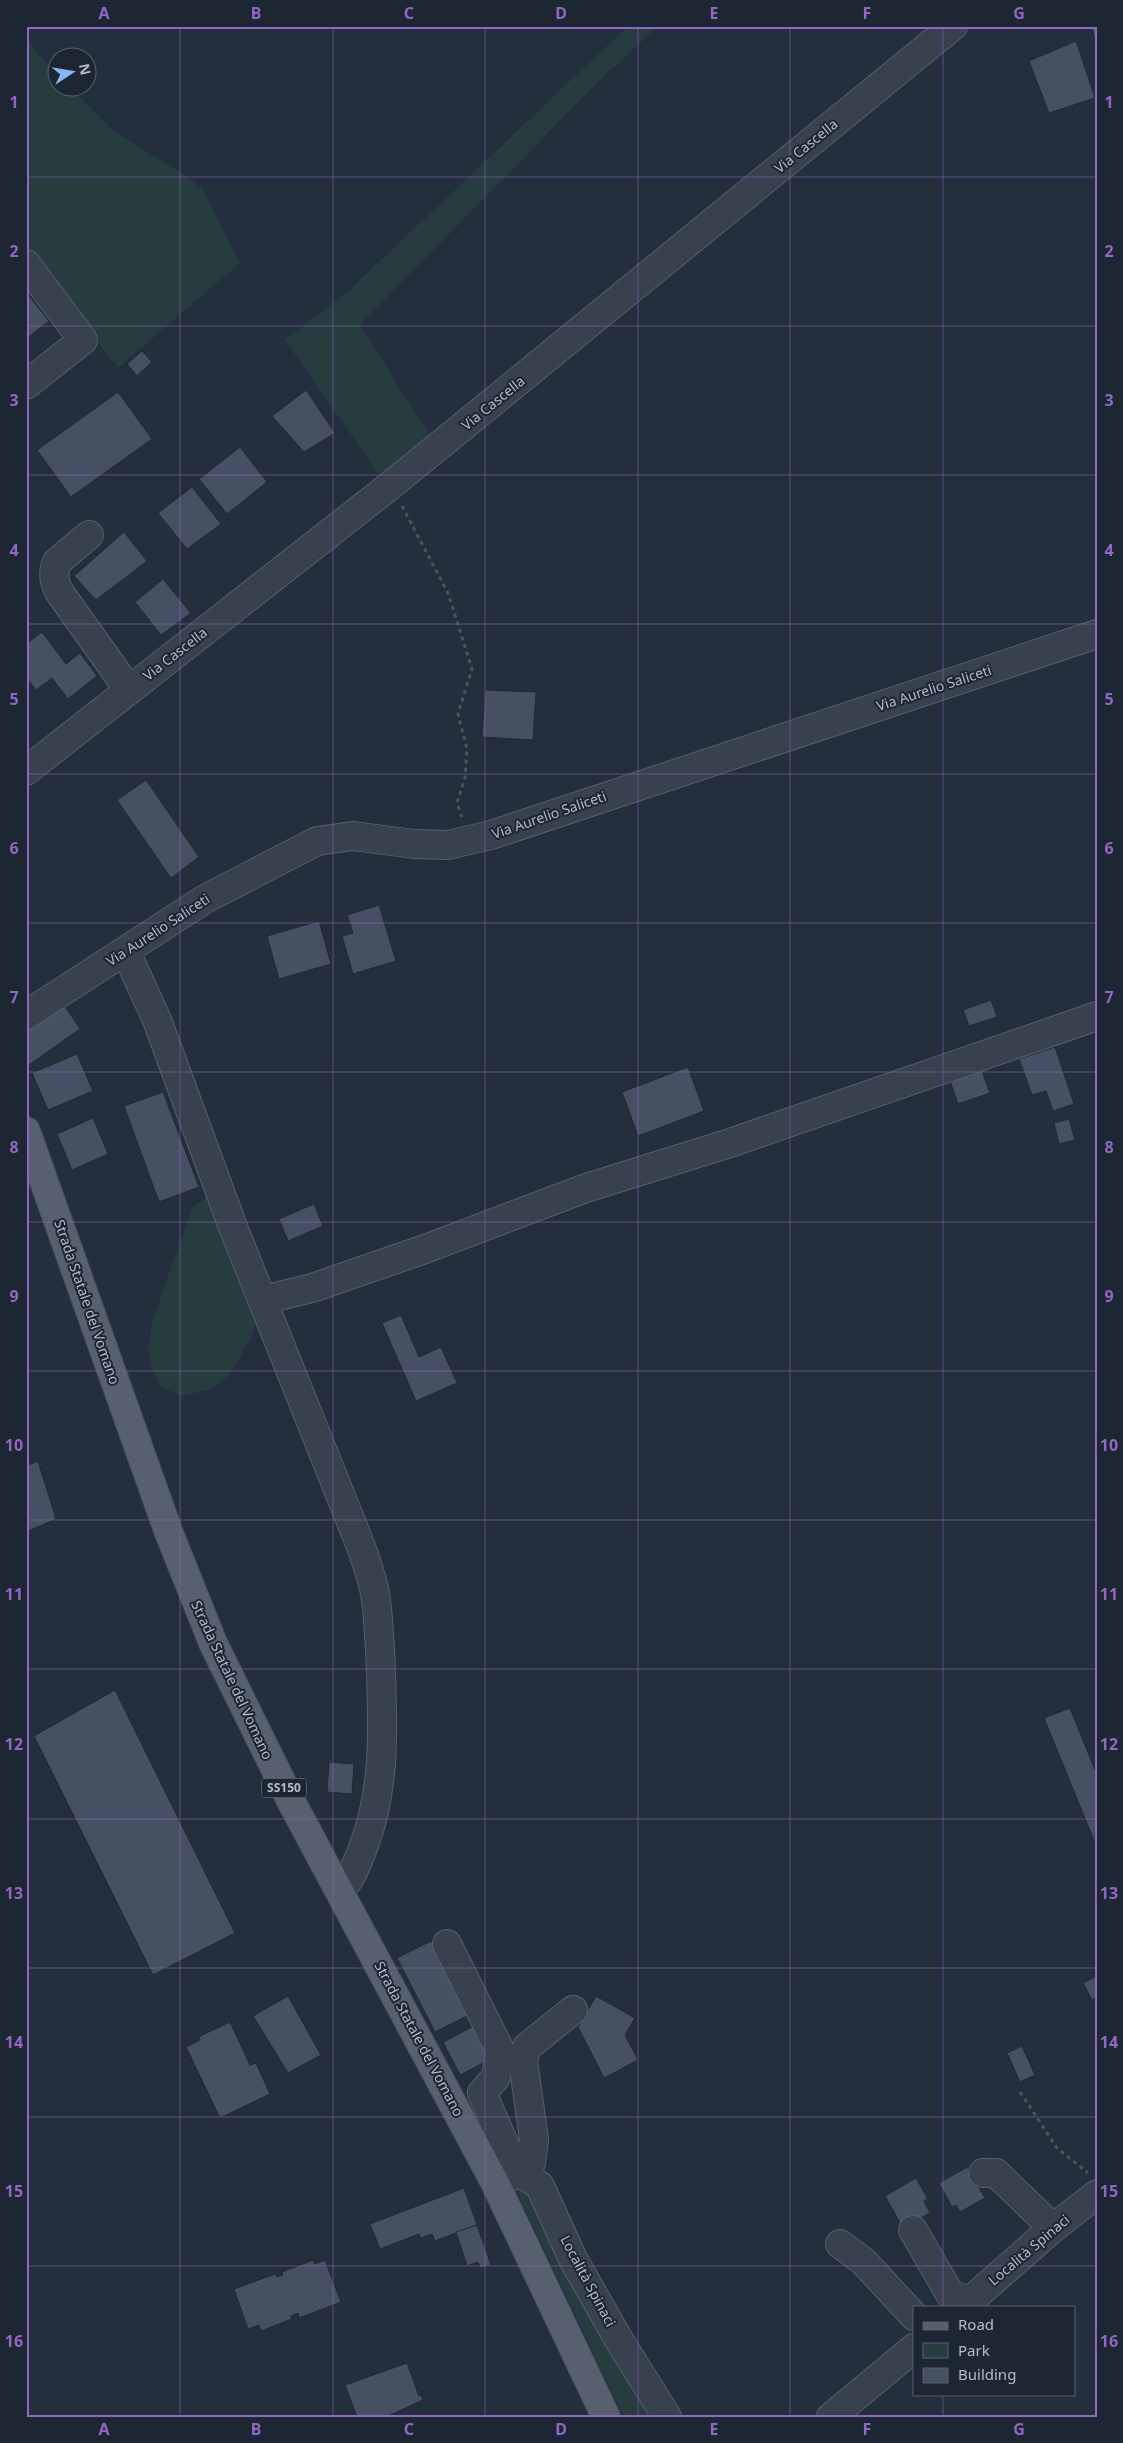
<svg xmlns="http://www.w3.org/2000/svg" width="1123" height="2443" font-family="'Noto Sans',sans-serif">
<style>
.green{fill:#263c3f}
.building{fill:#455162;stroke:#1f2835}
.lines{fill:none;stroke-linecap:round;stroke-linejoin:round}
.minor-casing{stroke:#565f6c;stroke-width:30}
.major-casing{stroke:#414a57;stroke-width:30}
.path{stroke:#44595c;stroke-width:3;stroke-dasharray:4 4;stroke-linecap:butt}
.minor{stroke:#38414e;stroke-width:28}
.major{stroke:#56606e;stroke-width:28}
.grid{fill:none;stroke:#9266c3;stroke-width:1;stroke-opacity:0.55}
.labels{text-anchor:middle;stroke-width:4;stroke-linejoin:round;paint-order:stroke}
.shield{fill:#1d2633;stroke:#878f9c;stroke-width:1}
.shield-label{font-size:12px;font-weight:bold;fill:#b4bcc9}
.street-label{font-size:14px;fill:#b4bcc9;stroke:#1d2633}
.neatline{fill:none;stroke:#9266c3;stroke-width:2}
.grid-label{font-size:16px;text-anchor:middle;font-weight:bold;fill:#9266c3}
</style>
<rect width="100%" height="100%" fill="#242f3e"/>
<!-- green -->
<g class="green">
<polygon points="628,26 658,26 597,83 360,325 430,436 383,480 285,340 345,294"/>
<polygon points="26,36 39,55 57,74 58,88 71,88 114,131 183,174 202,189 240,263 118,368 26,250"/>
<polygon points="211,1193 259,1315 251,1337 230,1375 212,1389 182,1396 161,1387 152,1371 148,1349 152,1322 192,1208"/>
<polygon points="529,2189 656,2417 624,2417 516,2190"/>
</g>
<!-- building -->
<g class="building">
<polygon points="1091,26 1097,26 1097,39 1095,39"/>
<polygon points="1076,41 1095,98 1049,113 1029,61"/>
<polygon points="26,292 49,321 26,339"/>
<polygon points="142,351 152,362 137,376 127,364"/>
<polygon points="306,390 335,433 304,452 272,416"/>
<polygon points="118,392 152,439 71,497 37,450"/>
<polygon points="240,447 267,482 227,514 199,479"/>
<polygon points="192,487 221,524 187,549 158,513"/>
<polygon points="124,532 147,561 96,600 74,576"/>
<polygon points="163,579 191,613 161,635 135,602"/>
<polygon points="42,632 66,664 80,653 97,676 68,699 52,678 36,690 26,677 26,644"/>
<polygon points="485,690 536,692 533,740 482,737"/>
<polygon points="146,780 199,857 171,878 117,800"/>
<polygon points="379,905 396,961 353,974 342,936 353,933 347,915"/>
<polygon points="319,921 331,964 279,979 267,936"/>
<polygon points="991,1000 997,1017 969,1026 963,1010"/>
<polygon points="63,1003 80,1029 26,1067 26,1028"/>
<polygon points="1055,1047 1074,1104 1053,1111 1046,1091 1032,1095 1019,1059"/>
<polygon points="77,1054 93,1091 48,1110 32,1073"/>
<polygon points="688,1067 704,1111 638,1136 622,1092"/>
<polygon points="982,1071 990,1093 958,1104 950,1081"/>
<polygon points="163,1092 199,1187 159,1202 124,1106"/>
<polygon points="93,1118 108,1154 72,1170 57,1134"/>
<polygon points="1069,1119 1075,1140 1059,1144 1054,1123"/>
<polygon points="314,1204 323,1226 288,1241 279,1219"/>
<polygon points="401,1315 419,1357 441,1347 457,1383 416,1401 382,1323"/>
<polygon points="38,1461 56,1519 26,1532 26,1466"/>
<polygon points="115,1690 235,1933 153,1975 34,1736"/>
<polygon points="1070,1708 1097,1775 1095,1843 1044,1718"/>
<polygon points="329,1762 354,1764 352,1794 327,1792"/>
<polygon points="431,1941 469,2015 435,2032 397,1958"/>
<polygon points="1097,1976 1097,1997 1092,2000 1083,1983"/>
<polygon points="288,1996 321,2055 288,2073 253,2016"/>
<polygon points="596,1996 635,2018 625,2035 638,2060 604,2078 578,2027"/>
<polygon points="230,2022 250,2065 256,2063 270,2094 220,2118 186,2047 200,2040 198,2037"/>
<polygon points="474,2026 491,2059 460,2075 443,2042"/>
<polygon points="1022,2046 1035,2075 1020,2082 1007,2053"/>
<polygon points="967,2167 985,2198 960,2212 956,2205 952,2207 939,2183"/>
<polygon points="916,2178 928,2199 924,2201 930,2213 903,2228 885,2196"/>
<polygon points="464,2188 477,2225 435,2241 432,2234 421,2238 419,2234 380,2249 370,2224"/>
<polygon points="477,2225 491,2265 480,2268 478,2262 467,2266 456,2232"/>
<polygon points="313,2260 315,2264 325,2260 341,2302 299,2318 298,2313 291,2316 292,2319 261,2331 259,2325 248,2329 234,2289 275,2274 277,2277 283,2275 282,2272"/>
<polygon points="407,2363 419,2396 421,2395 423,2400 386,2417 357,2417 345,2385"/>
</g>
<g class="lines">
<!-- minor casing -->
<g class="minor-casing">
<g id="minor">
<polyline points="26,264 83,340 26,385"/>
<path d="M 89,535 L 57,562 C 52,573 54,583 60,593 L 129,690"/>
<polyline points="26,771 391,485 953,26"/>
<path d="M 126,952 L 157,1020 L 233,1227 L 358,1539 C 365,1557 371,1574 375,1593 C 379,1619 380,1646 381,1673 C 383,1733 385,1791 363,1848 C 357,1863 351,1880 340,1891"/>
<polyline points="26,1015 205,899 317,841 353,836 414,844 448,845 491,835 1097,634"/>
<polyline points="263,1300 312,1288 425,1249 586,1188 730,1143 1097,1016"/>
<polyline points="447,1944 500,2050 496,2077 482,2093 517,2173 531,2163 534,2139 523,2061 527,2047 573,2010"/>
<polyline points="983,2173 996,2173 1053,2228"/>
<polyline points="504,2180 517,2173 529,2178 540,2186 573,2259 619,2340 667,2417"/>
<polyline points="913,2230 950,2294 969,2301"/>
<polyline points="840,2244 863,2261 914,2316"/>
<polyline points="963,2307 1053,2228 1097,2194"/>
<polyline points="831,2417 914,2348"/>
</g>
</g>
<!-- major casing -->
<g class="major-casing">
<polyline id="major" points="26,1131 169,1533 213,1643 292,1803 495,2183 606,2417"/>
</g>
<!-- path -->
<g class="path">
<polyline points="402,506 448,593 472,669 458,714 467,749 465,778 457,803 462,817"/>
<polyline points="1020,2092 1057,2148 1088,2173"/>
</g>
<!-- minor -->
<use href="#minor" class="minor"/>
<!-- major -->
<use href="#major" class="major"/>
</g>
<!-- grid -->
<path class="grid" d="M 180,26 L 180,2417M 333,26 L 333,2417M 485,26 L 485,2417M 638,26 L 638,2417M 790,26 L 790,2417M 943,26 L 943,2307M 26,177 L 1097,177M 26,326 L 1097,326M 26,475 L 1097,475M 26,624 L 1097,624M 26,774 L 1097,774M 26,923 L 1097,923M 26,1072 L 1097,1072M 26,1222 L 1097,1222M 26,1371 L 1097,1371M 26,1520 L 1097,1520M 26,1669 L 1097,1669M 26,1819 L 1097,1819M 26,1968 L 1097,1968M 26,2117 L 1097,2117M 26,2266 L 1097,2266M 943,2394 L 943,2417"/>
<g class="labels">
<!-- shield labels -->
<rect class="shield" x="261.5" y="1778.5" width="45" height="19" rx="4"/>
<g class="shield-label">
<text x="284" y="1792">SS150</text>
</g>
<!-- street labels -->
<g class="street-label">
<text transform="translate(806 146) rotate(-39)" y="5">Via Cascella</text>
<text transform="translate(493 403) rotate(-39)" y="5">Via Cascella</text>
<text transform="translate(175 654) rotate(-38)" y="5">Via Cascella</text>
<text transform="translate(934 688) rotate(-18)" y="5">Via Aurelio Saliceti</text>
<text transform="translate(549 815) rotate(-19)" y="5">Via Aurelio Saliceti</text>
<text transform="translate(158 930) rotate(-33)" y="5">Via Aurelio Saliceti</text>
<text transform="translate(87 1302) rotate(71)" y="5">Strada Statale del Vomano</text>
<text transform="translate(232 1680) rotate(65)" y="5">Strada Statale del Vomano</text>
<text transform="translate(419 2039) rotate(62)" y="5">Strada Statale del Vomano</text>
<text transform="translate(1029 2250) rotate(-40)" y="5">Località Spinaci</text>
<text transform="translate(588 2281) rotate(62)" y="5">Località Spinaci</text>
</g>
</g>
<!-- border -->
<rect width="1123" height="2443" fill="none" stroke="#1d2633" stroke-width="55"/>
<!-- legend -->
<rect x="913" y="2306" width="162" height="90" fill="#1d2633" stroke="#59626f"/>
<rect x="923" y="2322" width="25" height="8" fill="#56606e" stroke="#59626f"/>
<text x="958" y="2330" font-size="15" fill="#b4bcc9">Road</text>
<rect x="923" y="2343" width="25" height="15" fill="#263c3f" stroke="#59626f"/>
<text x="958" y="2356" font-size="15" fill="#b4bcc9">Park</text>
<rect x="923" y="2368" width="25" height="15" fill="#455162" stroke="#59626f"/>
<text x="958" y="2380" font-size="15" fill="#b4bcc9">Building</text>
<!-- north arrow -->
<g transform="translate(72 72) rotate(78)"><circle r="24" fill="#1d2633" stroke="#59626f"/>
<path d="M0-4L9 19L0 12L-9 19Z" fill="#8ab4f8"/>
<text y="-8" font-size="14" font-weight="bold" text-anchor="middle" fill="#b4bcc9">N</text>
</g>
<rect x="28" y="28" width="1068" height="2388" class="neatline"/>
<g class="grid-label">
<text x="104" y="19">A</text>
<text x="256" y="19">B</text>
<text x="409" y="19">C</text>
<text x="561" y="19">D</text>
<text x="714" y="19">E</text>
<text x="867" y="19">F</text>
<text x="1019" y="19">G</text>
<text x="14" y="108">1</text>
<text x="1109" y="108">1</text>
<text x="14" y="257">2</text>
<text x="1109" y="257">2</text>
<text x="14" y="406">3</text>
<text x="1109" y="406">3</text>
<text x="14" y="556">4</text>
<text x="1109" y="556">4</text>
<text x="14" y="705">5</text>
<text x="1109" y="705">5</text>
<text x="14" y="854">6</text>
<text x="1109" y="854">6</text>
<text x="14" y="1003">7</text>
<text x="1109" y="1003">7</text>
<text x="14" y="1153">8</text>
<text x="1109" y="1153">8</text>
<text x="14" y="1302">9</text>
<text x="1109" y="1302">9</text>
<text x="14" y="1451">10</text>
<text x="1109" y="1451">10</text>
<text x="14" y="1600">11</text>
<text x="1109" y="1600">11</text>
<text x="14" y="1750">12</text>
<text x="1109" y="1750">12</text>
<text x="14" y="1899">13</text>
<text x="1109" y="1899">13</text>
<text x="14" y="2048">14</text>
<text x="1109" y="2048">14</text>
<text x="14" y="2197">15</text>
<text x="1109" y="2197">15</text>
<text x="14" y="2347">16</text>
<text x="1109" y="2347">16</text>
<text x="104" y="2435">A</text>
<text x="256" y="2435">B</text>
<text x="409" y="2435">C</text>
<text x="561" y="2435">D</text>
<text x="714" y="2435">E</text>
<text x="867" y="2435">F</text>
<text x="1019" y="2435">G</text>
</g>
</svg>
